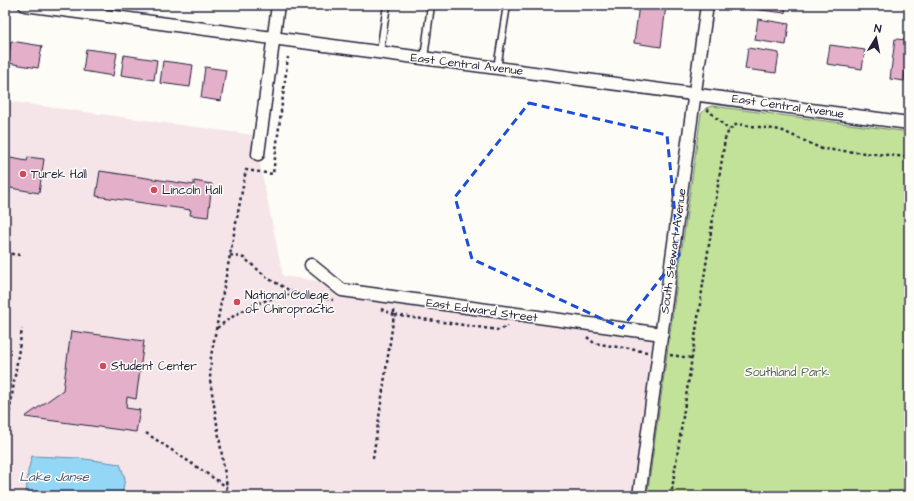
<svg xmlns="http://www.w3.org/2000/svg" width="914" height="501" font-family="'Architects Daughter',sans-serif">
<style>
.built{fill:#f5e5e9}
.green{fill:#c2e29a;stroke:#72826a}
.water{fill:#93d6f5;stroke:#668eab}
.building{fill:#e3afc9;stroke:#22223b}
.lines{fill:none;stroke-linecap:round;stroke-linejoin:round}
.service-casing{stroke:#22223b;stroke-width:9}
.minor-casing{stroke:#22223b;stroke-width:15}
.path{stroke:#22223b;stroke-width:2.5;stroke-dasharray:3 3;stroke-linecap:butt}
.service{stroke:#fdfcf7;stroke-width:6}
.minor{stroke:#fdfcf7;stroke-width:12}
.marked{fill:none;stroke:#1d4ed8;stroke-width:3;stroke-dasharray:8 5;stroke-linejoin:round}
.poi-dot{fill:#d1495b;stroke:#fdfcf7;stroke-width:1.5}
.labels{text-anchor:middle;stroke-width:3;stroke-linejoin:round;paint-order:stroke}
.street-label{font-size:12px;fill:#22223b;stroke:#fdfcf7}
.poi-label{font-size:12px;fill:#22223b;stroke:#fdfcf7;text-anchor:start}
.park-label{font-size:12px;fill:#525c58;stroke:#fdfcf7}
.water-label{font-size:13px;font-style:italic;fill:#445873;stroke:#fdfcf7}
</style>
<rect width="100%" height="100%" fill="#fdfcf7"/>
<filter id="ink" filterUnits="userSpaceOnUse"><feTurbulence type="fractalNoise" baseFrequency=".025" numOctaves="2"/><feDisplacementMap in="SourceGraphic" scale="8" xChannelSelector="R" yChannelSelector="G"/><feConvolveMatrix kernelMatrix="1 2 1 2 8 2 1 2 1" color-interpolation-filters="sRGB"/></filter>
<g filter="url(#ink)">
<!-- built -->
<polygon class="built" points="5,101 254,135 283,276 656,328 633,496 5,496"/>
<!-- green -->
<polygon class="green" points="712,106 909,132 909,496 647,496 701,114 706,108"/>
<!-- water -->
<polygon class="water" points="32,456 78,458 120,464 125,478 122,496 26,496 28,471"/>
<!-- building -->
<g class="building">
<polygon points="639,5 666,5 661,47 634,43"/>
<polygon points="754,5 786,5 785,13 753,9"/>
<polygon points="758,19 789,24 786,45 755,40"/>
<polygon points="895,39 909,40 909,71 905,70 904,81 890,79"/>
<polygon points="11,41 42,46 38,68 8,63"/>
<polygon points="830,45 865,50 862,69 827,64"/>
<polygon points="748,48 779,53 776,73 745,69"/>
<polygon points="86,49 117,53 113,76 83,71"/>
<polygon points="124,55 157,60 154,80 121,75"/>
<polygon points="163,61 193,65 190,87 160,83"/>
<polygon points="205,67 226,70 221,101 201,98"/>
<polygon points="5,157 27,161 28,157 44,159 39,193 5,187"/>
<polygon points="100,171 194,185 194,181 212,184 208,217 190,215 191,210 96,196"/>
<polygon points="71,331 144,341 136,399 127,397 126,408 140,410 136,432 25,417 63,390"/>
</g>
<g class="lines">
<!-- service casing -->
<g class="service-casing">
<g id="service">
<polyline points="380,52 387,5"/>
<polyline points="424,58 431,5"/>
<polyline points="497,68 507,5"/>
</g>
</g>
<!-- minor casing -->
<g class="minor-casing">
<g id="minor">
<polyline points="25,5 909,123"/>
<polyline points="258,154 278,5"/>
<polyline points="311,265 342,290 662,334"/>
<polyline points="639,496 707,5"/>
</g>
</g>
<!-- path -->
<g class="path">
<polyline points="707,109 729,130"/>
<polyline points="5,207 5,209"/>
<polyline points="5,253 20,255"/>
<polyline points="296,294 333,300"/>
<polyline points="394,310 394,315 498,330 508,326"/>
<path d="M 217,328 C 241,309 266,297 296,294 L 269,279 L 244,258 L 230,255"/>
<polyline points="587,337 594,343 647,352"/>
<polyline points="670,355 691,358"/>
<polyline points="146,433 227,487"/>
<polyline points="5,442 22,329"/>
<polyline points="373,458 394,315 381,309"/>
<polyline points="225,496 227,487 210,380 211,356 246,170 273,174 288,57"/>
<polyline points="671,496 725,139 729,130 737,124 781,130 822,149 909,157"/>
</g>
<!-- service -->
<use href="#service" class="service"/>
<!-- minor -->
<use href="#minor" class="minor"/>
</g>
</g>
<!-- marked area -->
<path class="marked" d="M 529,103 L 667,135 L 679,255 L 622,328 L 472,259 L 455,197 Z"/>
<!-- markers -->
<g class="poi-dot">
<circle cx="23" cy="174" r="4"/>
<circle cx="154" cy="190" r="4"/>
<circle cx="237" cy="302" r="4"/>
<circle cx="103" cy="366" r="4"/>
</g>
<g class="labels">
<!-- street labels -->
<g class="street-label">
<text transform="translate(467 64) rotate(7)" y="4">East Central Avenue</text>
<text transform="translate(788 106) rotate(8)" y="4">East Central Avenue</text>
<text transform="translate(673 251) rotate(-82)" y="4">South Stewart Avenue</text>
<text transform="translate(482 310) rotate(8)" y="4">East Edward Street</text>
</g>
<!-- poi labels -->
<g class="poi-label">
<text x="31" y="178">Turek Hall</text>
<text x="162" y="194">Lincoln Hall</text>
<text x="245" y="299">National College<tspan x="245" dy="14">of Chiropractic</tspan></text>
<text x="111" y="370">Student Center</text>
</g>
<!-- park labels -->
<g class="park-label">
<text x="787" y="376">Southland Park</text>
</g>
<!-- water labels -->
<g class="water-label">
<text x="54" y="481">Lake Janse</text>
</g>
</g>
<!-- margin -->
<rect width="914" height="501" fill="none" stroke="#fdfcf7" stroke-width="20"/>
<rect x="10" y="10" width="894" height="481" fill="none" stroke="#22223b" stroke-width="1.5" filter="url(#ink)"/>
<!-- north arrow -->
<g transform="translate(876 38) rotate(10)" stroke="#fdfcf7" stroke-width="3" paint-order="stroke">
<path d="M0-3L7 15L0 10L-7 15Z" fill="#22223b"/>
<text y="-6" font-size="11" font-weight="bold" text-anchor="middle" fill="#22223b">N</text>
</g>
</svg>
